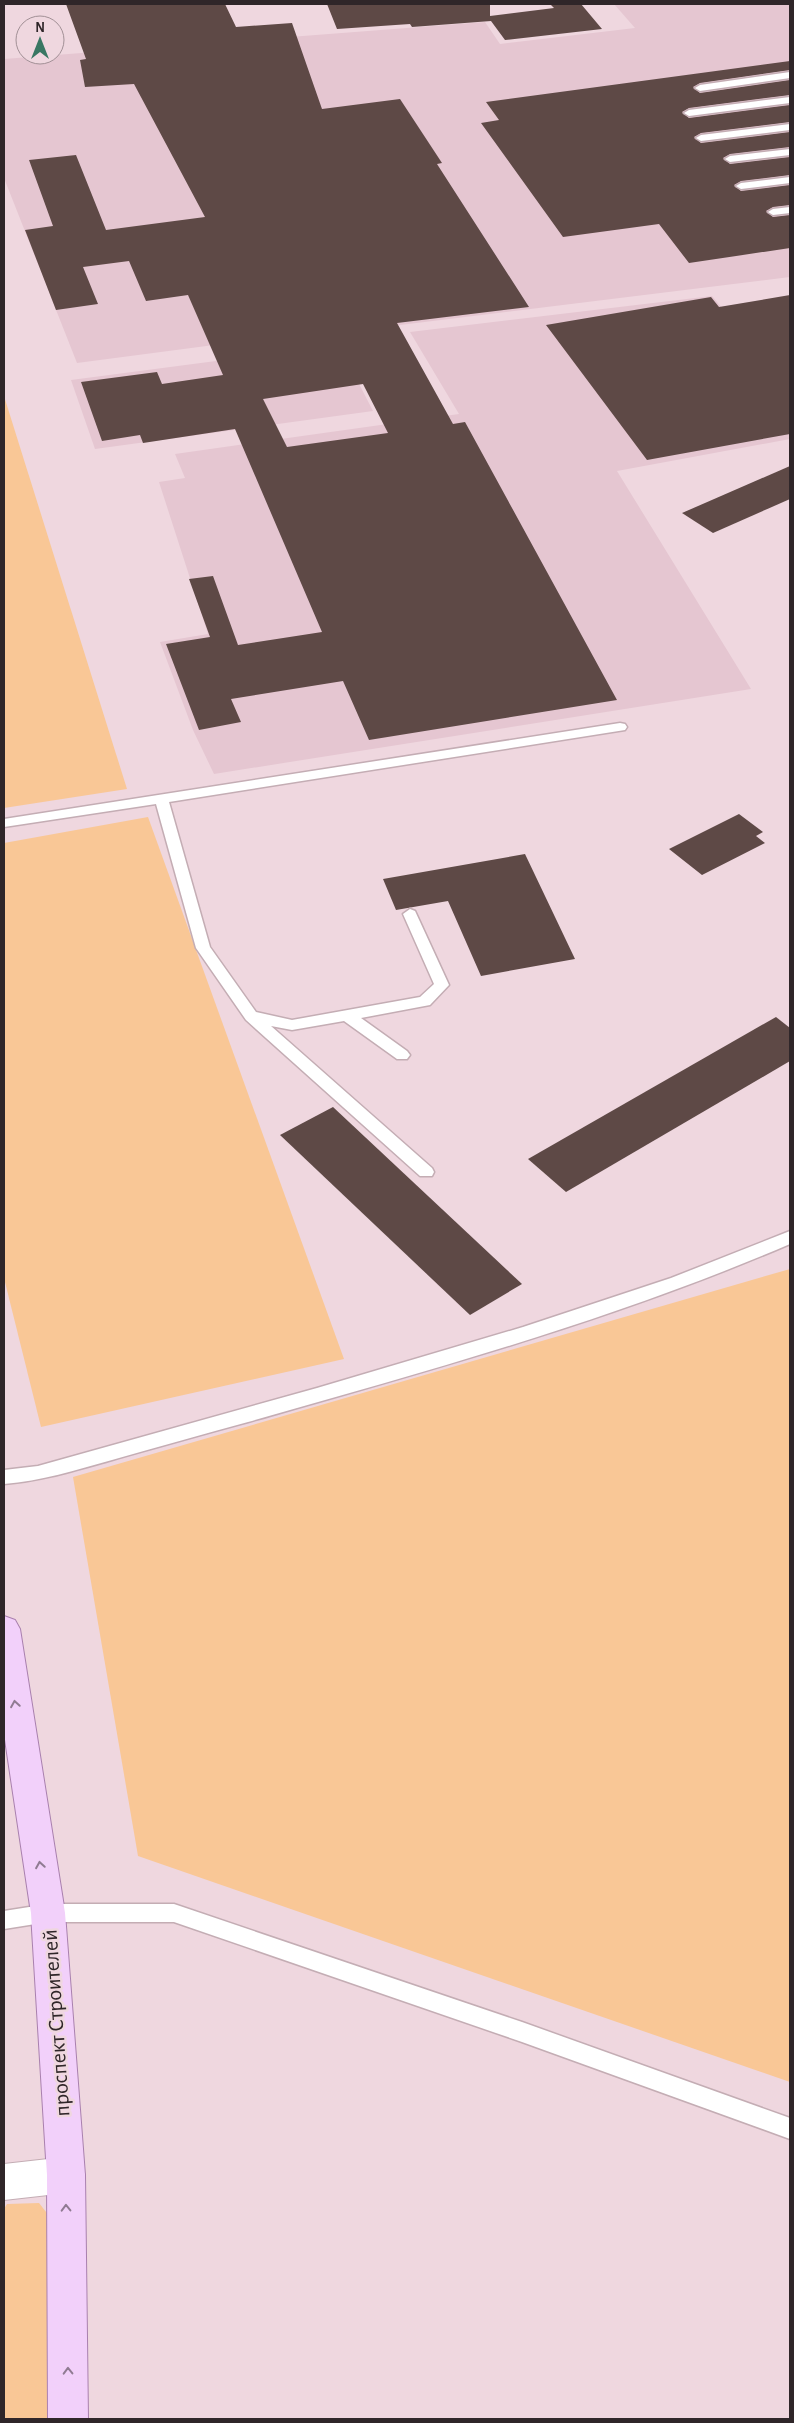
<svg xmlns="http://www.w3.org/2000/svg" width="794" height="2423" font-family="'Alegreya Sans',sans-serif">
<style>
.built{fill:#e5c6d1}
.green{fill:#f9c796}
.building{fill:#5e4946;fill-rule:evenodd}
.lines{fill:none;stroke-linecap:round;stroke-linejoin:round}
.service-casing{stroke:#c4adb4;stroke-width:3}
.minor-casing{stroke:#c4adb4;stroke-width:2}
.primary-casing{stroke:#a980ae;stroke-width:2}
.service{fill:#fff;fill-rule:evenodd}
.minor{fill:#fff;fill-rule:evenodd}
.primary{fill:#f2d0fa;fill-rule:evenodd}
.oneway{stroke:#907b92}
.labels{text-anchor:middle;stroke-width:5;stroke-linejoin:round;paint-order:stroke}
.near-street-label{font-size:22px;fill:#2f2629;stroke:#efd7df}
</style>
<rect width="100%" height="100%" fill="#efd7df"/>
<!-- built -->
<g class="built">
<polygon points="614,4 790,4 790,277 286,339 268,338 77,363 4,178 4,59 485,22 500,44 635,28"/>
<polygon points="712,296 790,388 790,439 617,471 751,689 214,774 193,730 160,642 208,634 159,482 185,478 175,454 459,414 410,332"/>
<polygon points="339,345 373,411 95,449 71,380"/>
</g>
<!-- green -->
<g class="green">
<polygon points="4,396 127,789 4,808"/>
<polygon points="148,817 344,1359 41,1427 4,1278 4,843"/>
<polygon points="790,1269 790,2082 138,1856 73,1477"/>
<polygon points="39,2203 50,2217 52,2419 4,2419 4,2209 7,2204"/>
</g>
<!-- building -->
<g class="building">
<path d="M 66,4 L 225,4 L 236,27 L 292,23 L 322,109 L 400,99 L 442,163 L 437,164 L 529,307 L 397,323 L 453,424 L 465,422 L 617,700 L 369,740 L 343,681 L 231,699 L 241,722 L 199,730 L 166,644 L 210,637 L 189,579 L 213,576 L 238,645 L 322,632 L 235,429 L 143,443 L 140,435 L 102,441 L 81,382 L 157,372 L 162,384 L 223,375 L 188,295 L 146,301 L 129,261 L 83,267 L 98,304 L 56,310 L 25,230 L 53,226 L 29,160 L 76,155 L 106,230 L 205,217 L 134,84 L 85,87 L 80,60 L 86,59 ZM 363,384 L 388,433 L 287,447 L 263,399 Z"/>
<polygon points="327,4 490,4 490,16 554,8 550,4 581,4 602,29 505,40 491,21 412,27 410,24 337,29"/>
<polygon points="790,61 790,70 700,83 693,87 700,93 790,80 790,95 689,108 682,112 689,118 790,105 790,122 701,133 694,137 701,143 790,132 790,147 730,154 723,158 730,164 790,157 790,175 741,181 734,185 741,191 790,185 790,205 773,207 766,211 773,217 790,215 790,248 689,263 659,224 563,237 481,123 499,120 486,102"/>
<polygon points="790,295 790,434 647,460 546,325 711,297 719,307"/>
<polygon points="790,466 790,499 713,533 682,513"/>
<polygon points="739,814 763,832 756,836 765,843 702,875 669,849"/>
<polygon points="525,854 575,959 481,976 448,901 396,910 383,879"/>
<polygon points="776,1017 790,1028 790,1061 566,1192 528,1159"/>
<polygon points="333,1107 522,1284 470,1315 280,1135"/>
</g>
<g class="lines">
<!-- service casing -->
<g class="service-casing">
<g id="service">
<polygon points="790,72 790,78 700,91 695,88 700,85"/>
<polygon points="790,97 790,103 689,116 684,113 689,110"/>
<polygon points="790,124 790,130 701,141 696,138 701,135"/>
<polygon points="790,149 790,155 730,162 725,159 730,156"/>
<polygon points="790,177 790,183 741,189 736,186 741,183"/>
<polygon points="790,207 790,213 773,215 768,212 773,209"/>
<polygon points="620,723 625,724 627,727 625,730 169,802 210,947 256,1012 292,1020 420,997 434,984 403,914 410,909 415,911 449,985 430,1005 361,1018 407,1051 410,1055 407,1059 397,1059 344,1021 292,1030 271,1026 432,1168 434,1172 432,1176 420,1176 246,1020 196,948 156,804 4,827 4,819"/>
<path d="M 790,1231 L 790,1244 C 616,1319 431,1370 248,1422 C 203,1434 158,1447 112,1460 C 76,1470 41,1481 4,1484 L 4,1470 L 38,1466 L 317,1388 L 523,1327 L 671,1278 Z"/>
<polygon points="48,1904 174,1904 522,2022 790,2118 790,2139 522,2042 174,1922 48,1922 4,1929 4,1911"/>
</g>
</g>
<!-- minor casing -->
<g class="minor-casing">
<polygon id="minor" points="66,2157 79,2162 85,2175 79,2188 66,2193 4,2200 4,2164"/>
</g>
<!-- primary casing -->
<g class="primary-casing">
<polygon id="primary" points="4,1616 15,1620 20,1629 65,1913 85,2175 88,2419 48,2419 47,2175 31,1913 4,1733"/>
</g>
<!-- service -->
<use href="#service" class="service"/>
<!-- minor -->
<use href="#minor" class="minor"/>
<!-- primary -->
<use href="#primary" class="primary"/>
</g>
<!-- one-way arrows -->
<defs><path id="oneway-chevron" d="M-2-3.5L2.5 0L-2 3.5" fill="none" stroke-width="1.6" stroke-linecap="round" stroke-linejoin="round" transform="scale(1.25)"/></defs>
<g class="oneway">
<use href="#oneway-chevron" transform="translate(15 1704) rotate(-99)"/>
<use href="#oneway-chevron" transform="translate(40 1865) rotate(-99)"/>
<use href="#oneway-chevron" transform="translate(66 2208) rotate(-91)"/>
<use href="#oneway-chevron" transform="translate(68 2371) rotate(-91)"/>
</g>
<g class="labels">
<!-- near-street labels -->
<g class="near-street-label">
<text transform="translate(55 2023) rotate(-94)" y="8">проспект Строителей</text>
</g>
</g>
<!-- border -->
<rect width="794" height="2423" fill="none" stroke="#2f2629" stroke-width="10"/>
<!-- north arrow -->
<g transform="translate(40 40)"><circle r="24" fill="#efd7df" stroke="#a29096"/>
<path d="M0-4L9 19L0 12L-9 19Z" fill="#397763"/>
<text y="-8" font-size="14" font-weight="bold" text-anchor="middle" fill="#2f2629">N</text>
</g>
</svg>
